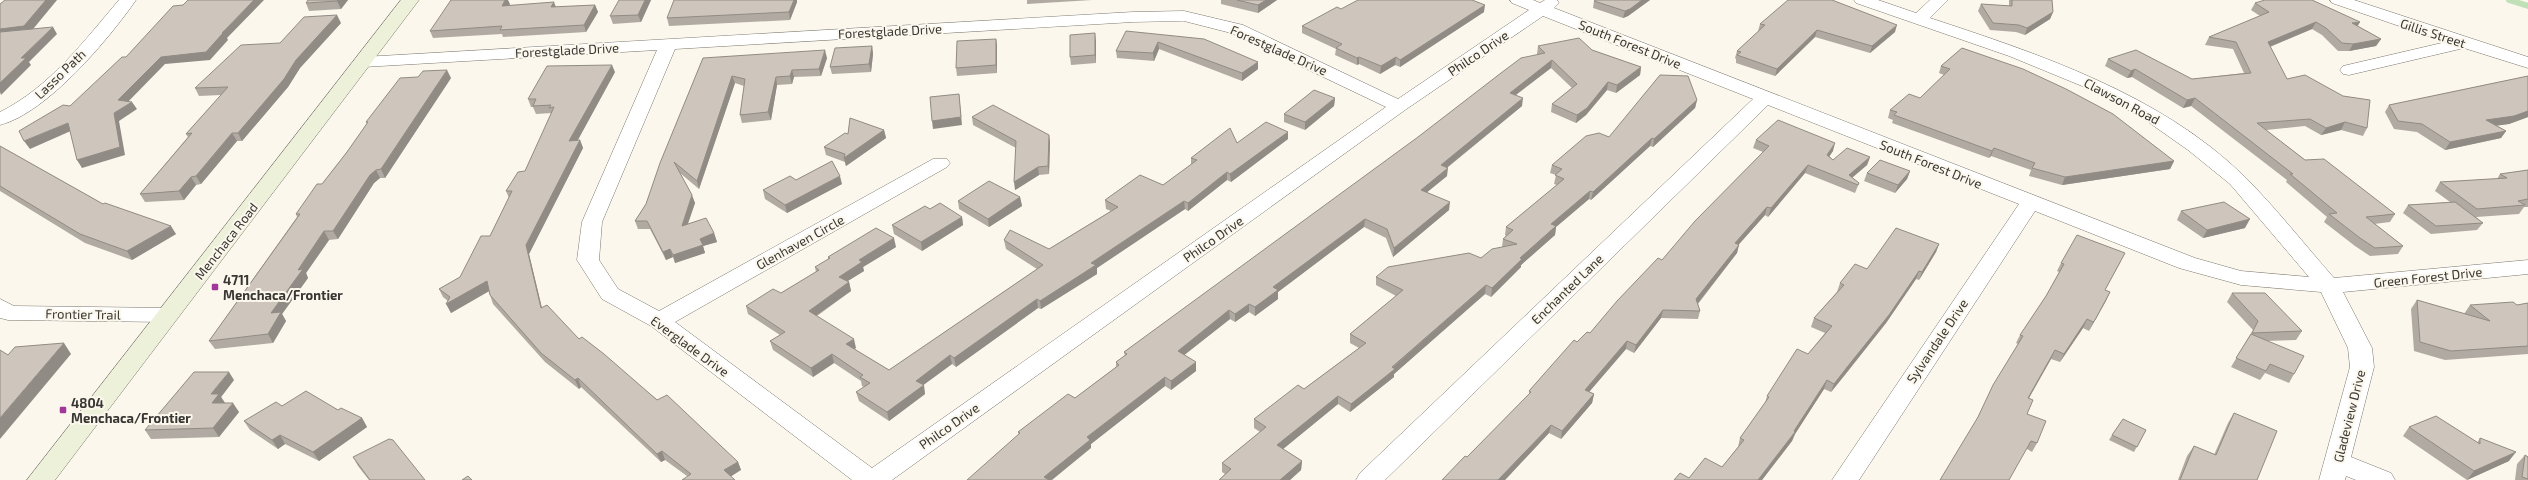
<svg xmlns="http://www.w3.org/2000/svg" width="2528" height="480" font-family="'Exo 2',sans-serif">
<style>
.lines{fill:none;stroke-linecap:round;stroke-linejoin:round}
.stream{stroke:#c0e0b8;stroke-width:6}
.street-casing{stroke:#7a776d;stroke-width:1}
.secondary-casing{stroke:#7a776d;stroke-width:1}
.street{fill:#fff;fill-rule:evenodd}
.secondary{fill:#eef1da;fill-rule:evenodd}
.wall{fill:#b1aaa3}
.shaded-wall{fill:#908b84}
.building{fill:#cec6bd;stroke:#908b84}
.poi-dot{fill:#a13798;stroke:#fbf7ec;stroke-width:1.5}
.labels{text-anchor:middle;stroke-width:4;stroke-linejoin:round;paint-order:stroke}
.street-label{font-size:13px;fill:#373632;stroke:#fbf7ec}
.poi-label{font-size:13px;font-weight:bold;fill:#373632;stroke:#fbf7ec;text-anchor:start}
</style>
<rect width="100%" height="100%" fill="#fbf7ec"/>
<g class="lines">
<!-- stream -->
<polyline class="stream" points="2509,0 2528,6"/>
<!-- street casing -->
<g class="street-casing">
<g id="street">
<path d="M 119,0 L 136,0 C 109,39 47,113 0,125 L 0,112 C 50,87 84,41 119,0 Z"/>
<path d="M 1510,0 L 1533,0 L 1540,3 L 1545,0 L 1557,0 L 1559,3 L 1554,8 L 2195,258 L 2241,271 L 2309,277 L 2230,184 L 2188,150 L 2141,117 L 2082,86 L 2009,56 L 1856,3 L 1854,0 L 1878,0 L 1916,13 L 1930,0 L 1948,0 L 1930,18 C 2039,54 2160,94 2244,176 C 2276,208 2305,245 2334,278 L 2528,260 L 2528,274 L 2343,292 L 2372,348 L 2374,367 L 2351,457 L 2391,473 L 2395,480 L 2356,480 L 2346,476 L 2345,480 L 2319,480 L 2350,367 L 2348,348 L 2321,292 L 2241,285 L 2179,268 L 2035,211 L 1859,480 L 1832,480 L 2019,204 L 1768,105 L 1385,480 L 1356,480 L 1360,473 L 1753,99 L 1543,16 L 1405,110 L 892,480 L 852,480 L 651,326 L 602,299 L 577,260 L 582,222 L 657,50 L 363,67 L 357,66 L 354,62 L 357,58 L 363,57 L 1133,12 L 1184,11 L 1243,25 L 1398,99 L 1529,10 L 1512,3 ZM 1184,21 L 1231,33 L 1386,107 L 872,468 L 675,322 L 947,167 L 950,163 L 947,159 L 933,159 L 659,311 L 618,289 L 599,260 L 602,222 L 675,49 L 1133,22 Z"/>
<polygon points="2330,0 2354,0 2528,57 2528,68 2464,48 2349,75 2343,74 2340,70 2343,66 2446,42 2332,3"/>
<polygon points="0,299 14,306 168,308 176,310 179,315 176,320 168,322 8,320 0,318"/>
</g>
</g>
<!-- secondary casing -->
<g class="secondary-casing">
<polygon id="secondary" points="401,0 419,0 55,480 27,480"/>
</g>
<!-- street -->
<use href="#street" class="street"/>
<!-- secondary -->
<use href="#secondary" class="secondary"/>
</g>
<!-- wall -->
<g class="wall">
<polygon points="348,0 341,9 309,11 306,3"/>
<polygon points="651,0 641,22 613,24 610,16"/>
<polygon points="682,0 797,0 797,2 790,20 669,26 667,18"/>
<polygon points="1027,0 1092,0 1027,4"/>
<polygon points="1221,0 1277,0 1258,13 1221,4"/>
<polygon points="1595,0 1650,0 1628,16 1623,18 1593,8 1594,1"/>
<polygon points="2009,0 2052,0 2053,12 2050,19 2025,35 2016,32 1990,30 1978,11 1981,4 2009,6"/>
<polygon points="2255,3 2357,26 2381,39 2376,46 2349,51 2338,51 2322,35 2312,29 2270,47 2287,79 2367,128 2363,136 2341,130 2321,135 2305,126 2266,130 2305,160 2395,214 2390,222 2374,224 2403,246 2398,254 2370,256 2355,246 2324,222 2327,217 2286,182 2287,180 2191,106 2183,108 2132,77 2127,78 2105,66 2108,59 2192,79 2244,73 2233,49 2205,45 2209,37 2260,16 2251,10"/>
<polygon points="510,4 509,5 556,7 595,5 598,12 586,32 503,37 502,34 433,38 430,31"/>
<polygon points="1341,9 1484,12 1400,67 1395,65 1380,74 1359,64 1357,65 1335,55 1336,49 1302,33 1302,26"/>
<polygon points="341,23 300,68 288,87 242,141 237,141 201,184 196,185 184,200 145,202 140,194 188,137 186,134 221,95 199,96 195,88 280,43"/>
<polygon points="1760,24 1895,32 1870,53 1815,37 1775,76 1736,63 1736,59 1735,58 1737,51 1759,31 1758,31"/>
<polygon points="1126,31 1258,62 1258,69 1242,81 1159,49 1154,61 1117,58 1116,51"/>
<polygon points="996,39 997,46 997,73 957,76 956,68"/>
<polygon points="1096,41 1096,63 1071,65 1070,57"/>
<polygon points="872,46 873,54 871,72 832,74 830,67"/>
<polygon points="1538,46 1592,50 1641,67 1640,75 1616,93 1607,90 1586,115 1576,123 1551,112 1552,104 1572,88 1551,68 1516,95 1522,106 1447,168 1447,176 1427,192 1449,210 1393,257 1386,238 1364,227 1278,292 1278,299 1255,316 1249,312 1235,322 1230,319 1184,355 1196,371 1171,390 1165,386 1091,444 1091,448 1019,435 1018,432 1075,398 1116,367 1116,362 1125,356 1124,352 1538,55 1537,54"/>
<polygon points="1962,48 2174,161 2170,169 2062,185 2029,176 2031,170 1991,156 1989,158 1892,123 1893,120 1888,118 1890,110 1920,98 1944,75 1939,73 1941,66"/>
<polygon points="703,58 827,58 821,76 794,77 792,84 777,85 771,120 742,123 740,115 744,86 735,83 699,189 680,173 695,203 688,224 714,233 717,242 703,246 705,253 675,263 673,257 666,260 650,229 638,229 635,221 646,204"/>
<polygon points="615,72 577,141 580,140 583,148 529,254 542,308 579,339 738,462 741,470 687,476 665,460 661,462 581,387 579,389 545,362 493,304 490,295 489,291 451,313 448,301 443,297 439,289 460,277 490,236 509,198 506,191 525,171 552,113 536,114 533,107 531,107 528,99"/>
<polygon points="2528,76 2528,117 2509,124 2496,125 2506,131 2501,138 2445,150 2417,132 2394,129 2385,112 2389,105"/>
<polygon points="451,78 385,178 380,178 374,183 338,239 329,240 306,273 308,278 282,314 286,321 273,343 215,349 209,341 297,217 296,214 322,184 347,152 367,124 366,122"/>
<polygon points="1335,98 1334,106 1305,130 1284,122 1284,114"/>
<polygon points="1697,100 1695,108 1653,147 1650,146 1591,200 1589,199 1556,227 1555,235 1521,265 1521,267 1491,297 1485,294 1394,374 1394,377 1350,412 1338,404 1283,449 1302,461 1301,470 1290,480 1219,480 1225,474 1222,472 1222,463 1260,432 1254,428 1254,419 1304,389 1359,348 1350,343 1350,334 1396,296 1376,285 1376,277 1481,258 1502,247 1503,239 1506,236 1505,235 1506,227 1557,185 1554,184 1556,175 1550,173 1552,165 1609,137"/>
<polygon points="972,117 1049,135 1050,143 1049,174 1039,175 1015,190 1016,148 973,125"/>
<polygon points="884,130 886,138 846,166 845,162 826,155 824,147"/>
<polygon points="1288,139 1231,182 1227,180 1188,211 1185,209 1097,268 1097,274 1041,309 1038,308 956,367 952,364 923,385 925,394 889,421 859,401 856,392 864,387 862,386 861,381 834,363 813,377 773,350 770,341 780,335 748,314 746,306 781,293 816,272 815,267 828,260 828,257 896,247 863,267 864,271 848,281 849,282 851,291 817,316 856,348 854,349 889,370 1037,269 1006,249 1004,240 1049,249 1111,211 1106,209 1105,200 1163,185 1191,165 1191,158 1237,143"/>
<polygon points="1756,140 1833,151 1829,156 1833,160 1870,157 1867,165 1852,178 1859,183 1855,193 1805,173 1768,217 1765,215 1739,244 1737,253 1698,304 1700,311 1698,319 1661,318 1634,353 1626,349 1589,392 1594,394 1592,403 1561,439 1549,433 1505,480 1467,457 1529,395 1529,391 1577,342 1590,333 1662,260 1763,152 1753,148"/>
<polygon points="0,146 103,204 176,234 132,260 85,243 0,191"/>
<polygon points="2528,170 2528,207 2524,207 2519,214 2476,217 2483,223 2477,230 2431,234 2403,213 2408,205 2450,202 2435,191 2440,182 2497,179 2500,174"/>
<polygon points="1910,171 1907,179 1895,193 1864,181 1867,173"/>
<polygon points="796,180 842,184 787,213 765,199 763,190"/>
<polygon points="1020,197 1022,206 989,227 959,209 958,201"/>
<polygon points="2181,211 2245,228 2203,238 2177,220"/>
<polygon points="962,217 963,225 922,251 894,234 892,225"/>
<polygon points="1939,244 1936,252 1919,280 1916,279 1886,323 1845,375 1831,392 1824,389 1795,434 1792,441 1762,480 1689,478 1722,467 1738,447 1740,438 1765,403 1767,396 1808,354 1825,333 1811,327 1814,318 1837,292 1840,283 1867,269"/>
<polygon points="2121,261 2105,290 2110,292 2090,329 2089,331 2083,328 2060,362 2051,359 2028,399 2027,414 2037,443 2032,452 2027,449 1978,417 2018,344 2016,343 2020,335 2046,296 2059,272 2057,271 2061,263"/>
<polygon points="2232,293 2302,331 2296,340 2266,341 2294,374 2289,383 2265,373 2260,380 2231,367 2253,330 2227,302"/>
<polygon points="2417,300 2464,314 2470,305 2517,305 2528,303 2528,354 2445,360 2414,351 2411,309"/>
<polygon points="234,380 221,397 225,403 239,412 219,437 151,439 145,430"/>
<polygon points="282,406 338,410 362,418 367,427 319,461 285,444 278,449 250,430 244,421"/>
<polygon points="2234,413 2257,480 2178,480 2187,456 2194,446 2214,455 2228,423"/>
<polygon points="2409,427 2477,443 2480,438 2509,461 2467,480 2403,436"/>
<polygon points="2146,430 2134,452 2109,440 2112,435"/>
<polygon points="2525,455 2528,457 2528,480 2515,480 2517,464"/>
<polygon points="353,457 425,480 369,480 358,466"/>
</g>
<!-- shaded-wall -->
<g class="shaded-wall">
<polygon points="46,0 57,0 29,34 0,37 0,29"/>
<polygon points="254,0 264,0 227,38 228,40 210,60 165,64 122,108 118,100 161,57 222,33"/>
<polygon points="338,0 348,0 341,9 337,1"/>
<polygon points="505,0 508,0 510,4 505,13 502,6"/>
<polygon points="645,0 651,0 641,22 638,15"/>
<polygon points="794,0 797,0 797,2 790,20 789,12"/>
<polygon points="1266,0 1277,0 1258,13 1258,5"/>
<polygon points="1642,0 1650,0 1628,16 1623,18 1625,11"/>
<polygon points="554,2 557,10 551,7"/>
<polygon points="595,5 598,12 586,32 584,25"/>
<polygon points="1485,5 1484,12 1400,67 1400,60"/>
<polygon points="2053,12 2050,19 2025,35 2027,28"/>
<polygon points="337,15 341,23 300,68 288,87 242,141 238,133 296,60"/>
<polygon points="2316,22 2312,29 2264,49 2268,42"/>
<polygon points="2360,22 2356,29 2352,23"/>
<polygon points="1897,25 1895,32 1870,53 1872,46"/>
<polygon points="53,27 57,34 29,62 31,65 1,95 0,92 0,83 21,58"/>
<polygon points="1817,30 1815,37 1775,76 1777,69"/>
<polygon points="1095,33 1096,41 1096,63 1095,55"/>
<polygon points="996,39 997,46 997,73 996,65"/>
<polygon points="2381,39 2376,46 2349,51 2353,44"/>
<polygon points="1158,42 1159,49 1154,61 1153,53"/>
<polygon points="872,46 873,54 871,72 869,64"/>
<polygon points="825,50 827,58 821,76 819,69"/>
<polygon points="1359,57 1359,64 1357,65 1357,58"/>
<polygon points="1396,57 1395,65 1380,74 1381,66"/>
<polygon points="1552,60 1551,68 1509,100 1510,93"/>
<polygon points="1258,62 1258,69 1242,81 1242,73"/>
<polygon points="612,65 615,72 573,149 569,141"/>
<polygon points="1641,67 1640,75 1616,93 1617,85"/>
<polygon points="2135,69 2132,77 2127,78 2131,71"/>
<polygon points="447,70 451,78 385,178 381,169"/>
<polygon points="792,70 794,77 792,84 790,76"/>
<polygon points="732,76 735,83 699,189 697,181"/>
<polygon points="776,77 777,85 771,120 768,112"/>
<polygon points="1608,82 1607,90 1586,115 1576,123 1577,115"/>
<polygon points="959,94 962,125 933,129 932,121"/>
<polygon points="1335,98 1334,106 1305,130 1305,122"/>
<polygon points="1523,98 1522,106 1440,173 1441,165"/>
<polygon points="2195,98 2191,106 2183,108 2187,100"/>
<polygon points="1697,100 1695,108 1653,147 1654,139"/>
<polygon points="132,102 137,109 119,121 125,155 82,168 77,160 114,113"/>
<polygon points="2528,111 2528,117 2509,124 2481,128 2486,120"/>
<polygon points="2345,122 2341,130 2321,135 2326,128"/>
<polygon points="68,123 73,130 30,149 24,141"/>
<polygon points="884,130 886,138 846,166 844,158"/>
<polygon points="2506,131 2501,138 2445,150 2450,142"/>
<polygon points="1288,132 1288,139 1231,182 1230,174"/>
<polygon points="232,133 237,141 201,184 196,176"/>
<polygon points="1049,135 1050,143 1049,174 1048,166"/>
<polygon points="1652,138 1650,146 1591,200 1593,192"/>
<polygon points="580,140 583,148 529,254 544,317 541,308 526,245"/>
<polygon points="1835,143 1833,151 1825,163 1827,155"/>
<polygon points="1994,148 1991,156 1989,158 1992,151"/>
<polygon points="1870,157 1867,165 1848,181 1849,175"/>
<polygon points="2174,161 2170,169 2062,185 2065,177"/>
<polygon points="1808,165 1805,173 1768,217 1771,208"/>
<polygon points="1038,167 1039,175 1015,190 1014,182"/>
<polygon points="1448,168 1447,176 1420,198 1421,190"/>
<polygon points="376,170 380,178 374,183 338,239 333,231 370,175"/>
<polygon points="1910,171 1907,179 1895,193 1898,185"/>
<polygon points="1227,172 1227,180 1188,211 1188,203"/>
<polygon points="840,176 842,184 787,213 785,205"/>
<polygon points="191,177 196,185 184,200 179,191"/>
<polygon points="1590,191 1589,199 1556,227 1555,235 1521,265 1521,267 1491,297 1492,288 1551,224"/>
<polygon points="692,195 695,203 684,234 682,226"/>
<polygon points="1020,197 1022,206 989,227 988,219"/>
<polygon points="1184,201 1185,209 1097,268 1097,274 1041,309 1040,301 1091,263"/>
<polygon points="1450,202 1449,210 1393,257 1394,248"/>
<polygon points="1767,207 1765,215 1733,251 1735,243"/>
<polygon points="962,217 963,225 922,251 921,242"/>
<polygon points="1365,219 1364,227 1278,292 1278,299 1255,316 1255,307 1273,287"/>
<polygon points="2250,219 2245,228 2203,238 2207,230"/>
<polygon points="171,226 176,234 132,260 127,251"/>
<polygon points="324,231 329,240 306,273 308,278 282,314 286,321 273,343 268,334 271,313 298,270"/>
<polygon points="714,233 717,242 703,246 705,253 675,263 673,255 700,239"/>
<polygon points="894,238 896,247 863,267 864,271 841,285 839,277 859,260"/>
<polygon points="1939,244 1936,252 1919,280 1922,272"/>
<polygon points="1739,245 1737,253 1694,308 1696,299"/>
<polygon points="670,249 673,257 666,260 663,252"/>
<polygon points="1919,271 1916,279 1886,323 1831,392 1834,384"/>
<polygon points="487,281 491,290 451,313 446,304"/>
<polygon points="849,282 851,291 811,319 809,311"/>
<polygon points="1486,285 1485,294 1394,374 1394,377 1350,412 1351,404"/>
<polygon points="2110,292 2106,301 2089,331 2093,322"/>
<polygon points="1037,299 1038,308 956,367 954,358"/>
<polygon points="1249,304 1249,312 1235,322 1235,314"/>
<polygon points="1229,310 1230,319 1178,360 1178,351"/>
<polygon points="1663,310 1661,318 1634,353 1636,345"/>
<polygon points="2087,319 2083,328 2060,362 2064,354"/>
<polygon points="854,339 856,348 848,352 846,344"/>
<polygon points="1627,341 1626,349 1583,399 1585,390"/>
<polygon points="64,343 71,354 0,439 0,418"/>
<polygon points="2055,350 2051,359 2024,407 2028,398"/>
<polygon points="832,354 834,363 813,377 811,368"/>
<polygon points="950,355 952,364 918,389 916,381"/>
<polygon points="1196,362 1196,371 1171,390 1171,381"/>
<polygon points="229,372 234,380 221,397 225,403 212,403 211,394"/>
<polygon points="1165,377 1165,386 1091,444 1091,448 1052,480 1044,480 1044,477 1087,437"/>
<polygon points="578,378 581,387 579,389 575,380"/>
<polygon points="1827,380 1824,389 1795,434 1792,441 1762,480 1758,480 1794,431"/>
<polygon points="924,385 925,394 889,421 887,412"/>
<polygon points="1594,394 1592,403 1561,439 1562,431"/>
<polygon points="1338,396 1338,404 1277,454 1277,445"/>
<polygon points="233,403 239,412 219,437 213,428"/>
<polygon points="362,418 367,427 319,461 313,452"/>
<polygon points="1551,425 1549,433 1505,480 1498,480"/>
<polygon points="280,435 285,444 278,449 272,440"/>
<polygon points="662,451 665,460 661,462 657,454"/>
<polygon points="2516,452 2509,461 2467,480 2474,471"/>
<polygon points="1302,461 1301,470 1290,480 1280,480"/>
<polygon points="738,462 741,470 727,479 724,470"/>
</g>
<!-- building -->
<g class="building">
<polygon points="5,0 46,0 24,26 0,29 0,4"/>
<polygon points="188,0 254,0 222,33 224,32 206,52 161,57 118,100 132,102 114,113 120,147 77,160 68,123 24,141 19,131 63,105 70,106 122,57 126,57 173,6 183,5"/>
<polygon points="308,0 338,0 337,1 306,3"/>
<polygon points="451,0 505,0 502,6 554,2 551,7 595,5 584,25 500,30 502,26 430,31"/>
<polygon points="619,0 645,0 638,15 610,16"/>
<polygon points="674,0 794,0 789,12 667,18"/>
<polygon points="1237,0 1266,0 1258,5"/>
<polygon points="1358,0 1472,0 1485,5 1400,60 1396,57 1381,66 1359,57 1357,58 1336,48 1342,44 1302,26 1337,7 1341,9"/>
<polygon points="1595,0 1642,0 1630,9 1625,11 1594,1"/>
<polygon points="1788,0 1832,0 1897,25 1872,46 1817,30 1777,69 1737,55 1741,52 1737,51 1765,25 1760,24"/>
<polygon points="2012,0 2052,0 2053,12 2027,28 2019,25 1993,23 1981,4 2012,6"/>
<polygon points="2265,0 2312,0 2360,22 2352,23 2381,39 2353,44 2342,43 2326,28 2316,22 2268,42 2287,79 2305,75 2343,96 2370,100 2367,128 2345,122 2326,128 2310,119 2257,123 2305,160 2324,159 2395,214 2366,217 2403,246 2375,248 2360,238 2329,214 2337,213 2290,174 2293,174 2195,98 2187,100 2135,69 2131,71 2108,59 2136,50 2192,79 2251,73 2236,42 2209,37 2269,12 2255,3"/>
<polygon points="337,15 296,60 284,79 238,133 232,133 196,176 191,177 179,191 140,194 192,133 186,134 228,87 195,88 241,45 280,43 304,17"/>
<polygon points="53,27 21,58 26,58 0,83 0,32"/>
<polygon points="1126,31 1204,39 1258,62 1242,73 1158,42 1153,53 1116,51"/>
<polygon points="1095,33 1095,55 1070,57 1070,35"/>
<polygon points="1579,38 1592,50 1641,67 1617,85 1608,82 1587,108 1577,115 1552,104 1577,84 1552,60 1510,93 1523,98 1441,165 1448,168 1421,190 1450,202 1394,248 1387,229 1365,219 1273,287 1278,290 1255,307 1249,304 1235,314 1229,310 1178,351 1196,362 1171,381 1165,377 1087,437 1090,440 1044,477 1049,480 967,480 1020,433 1018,432 1068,394 1075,398 1119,365 1116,362 1127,354 1124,352 1418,137 1501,73 1521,58 1545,53 1538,46"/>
<polygon points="996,39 996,65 956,68 957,41"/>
<polygon points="872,46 869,64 830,67 835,48"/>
<polygon points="1962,48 2023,69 2066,89 2113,114 2174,161 2065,177 2032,168 2035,163 1994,148 1992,151 1894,115 1897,112 1890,110 1909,94 1920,98 1950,69 1941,66"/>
<polygon points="825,50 819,69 792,70 790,76 776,77 768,112 740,115 745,79 732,76 697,181 674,162 692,195 682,226 706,218 714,233 700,239 703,245 673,255 670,249 663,252 647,221 635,221 646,204 660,163 703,58"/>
<polygon points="612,65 569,141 580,140 526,245 541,308 547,305 579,339 582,337 604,354 657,400 667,395 738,462 724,470 735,480 682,480 691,474 662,451 657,454 578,378 575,380 541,353 490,295 487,281 446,304 450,297 439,289 460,277 481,236 490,236 512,191 506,191 518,172 525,171 554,107 549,108 551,105 533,106 536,99 528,99 547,66"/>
<polygon points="447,70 381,169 376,170 370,175 333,231 324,231 298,270 303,269 271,313 281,312 268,334 209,341 300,214 296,214 317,184 322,184 347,152 368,122 366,122 400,78 418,77 423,71"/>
<polygon points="1660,75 1688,76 1697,100 1654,139 1652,138 1593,192 1590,191 1551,224 1556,226 1520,258 1522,259 1492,288 1486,285 1392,367 1395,369 1351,404 1338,396 1277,445 1302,461 1280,480 1219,480 1231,469 1222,463 1266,427 1254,419 1298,385 1304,389 1366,343 1350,334 1403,290 1376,277 1388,267 1469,253 1481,258 1492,249 1517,244 1503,239 1513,230 1506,227 1564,179 1555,175 1562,169 1552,165 1586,136 1599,133 1609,137"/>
<polygon points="2528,76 2528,111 2514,116 2486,120 2506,131 2450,142 2422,124 2398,121 2389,105"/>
<polygon points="1314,90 1335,98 1305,122 1284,114"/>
<polygon points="959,94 961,117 932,121 930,97"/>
<polygon points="993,105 1049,135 1048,166 1038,167 1014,182 1016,141 972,117"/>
<polygon points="850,118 884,130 844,158 845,154 824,147 845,133 848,134"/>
<polygon points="1778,120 1835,143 1827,155 1833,160 1847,148 1870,157 1849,175 1859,183 1858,185 1808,165 1771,208 1767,207 1735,243 1739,245 1696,299 1700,311 1663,310 1636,345 1627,341 1585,390 1594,394 1562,431 1551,425 1498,480 1442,480 1465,456 1467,457 1531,392 1529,391 1574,340 1577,342 1587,332 1590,333 1617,301 1658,258 1662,260 1695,221 1769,146 1756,140"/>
<polygon points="1266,122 1288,132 1230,174 1227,172 1188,203 1184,201 1091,263 1096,265 1040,301 1037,299 954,358 950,355 916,381 924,385 887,412 856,392 870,383 860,377 863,375 832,354 811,368 770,341 785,332 746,306 773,289 781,293 819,270 815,267 830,258 828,257 876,228 894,238 859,260 862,262 839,277 849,282 809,311 854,339 846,344 889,370 1043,265 1004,240 1010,230 1049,249 1118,207 1105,200 1140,175 1163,185 1197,160 1191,158 1230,128 1237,143"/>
<polygon points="0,146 103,204 105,203 171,226 127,251 80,234 0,186"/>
<polygon points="1880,160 1910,171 1898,185 1867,173"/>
<polygon points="832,161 840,176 785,205 763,190 790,176 796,180"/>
<polygon points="2528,170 2528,199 2518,201 2525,205 2477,209 2440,182 2507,178 2500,174"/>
<polygon points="989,181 1020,197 988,219 958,201"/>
<polygon points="2224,202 2250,219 2207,230 2181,211"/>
<polygon points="2455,202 2483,223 2436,226 2408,205"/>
<polygon points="940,203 962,217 921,242 892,225 925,206 930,209"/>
<polygon points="1896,228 1939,244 1922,272 1919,271 1889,315 1848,366 1834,384 1827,380 1794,431 1795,432 1758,480 1674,480 1680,473 1689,478 1705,458 1722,467 1744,440 1740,438 1769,397 1767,396 1797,349 1808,354 1832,326 1814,318 1844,285 1840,283 1855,264 1867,269"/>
<polygon points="2077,235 2125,253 2105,290 2110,292 2095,320 2093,322 2087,319 2064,354 2055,350 2028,398 2033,400 2027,414 2046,421 2037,443 2031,441 2009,480 1940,480 1978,417 1993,385 2023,336 2020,335 2046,296 2064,264 2061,263"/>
<polygon points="2232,293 2265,293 2302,331 2252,333 2258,321"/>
<polygon points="2417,300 2490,321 2470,305 2513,302 2517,305 2528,303 2528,346 2451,351 2420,342"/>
<polygon points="2251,334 2304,356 2294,374 2270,364 2266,371 2236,358"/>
<polygon points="64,343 0,418 0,350 8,355 15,347"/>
<polygon points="194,372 229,372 211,394 219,394 212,403 233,403 213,428 145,430"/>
<polygon points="306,391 338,410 341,408 362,418 313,452 280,435 272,440 244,421 276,402 282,406"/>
<polygon points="2234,413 2277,431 2257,480 2180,480 2194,446 2216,455"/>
<polygon points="2436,416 2480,444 2480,438 2516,452 2474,471 2409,427"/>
<polygon points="2123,419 2146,430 2137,447 2112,435"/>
<polygon points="389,439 393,440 425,480 370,480 353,457"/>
<polygon points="2525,455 2528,457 2528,479 2522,477"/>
<polygon points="468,476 472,480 462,480"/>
</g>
<!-- markers -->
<g class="poi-dot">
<rect x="211" y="283" width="8" height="8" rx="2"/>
<rect x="59" y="406" width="8" height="8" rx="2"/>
</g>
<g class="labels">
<!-- street labels -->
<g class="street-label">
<text transform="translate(890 31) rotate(-3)" y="5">Forestglade Drive</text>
<text transform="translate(2433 33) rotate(18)" y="5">Gillis Street</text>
<text transform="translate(1630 44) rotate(22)" y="5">South Forest Drive</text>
<text transform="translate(567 50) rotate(-3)" y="5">Forestglade Drive</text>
<text transform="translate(1279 50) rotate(24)" y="5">Forestglade Drive</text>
<text transform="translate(1478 53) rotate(-34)" y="5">Philco Drive</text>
<text transform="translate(60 74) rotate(-44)" y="5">Lasso Path</text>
<text transform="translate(2122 101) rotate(28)" y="5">Clawson Road</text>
<text transform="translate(1931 164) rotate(22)" y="5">South Forest Drive</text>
<text transform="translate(1213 239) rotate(-35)" y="5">Philco Drive</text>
<text transform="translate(226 241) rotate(-52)" y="5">Menchaca Road</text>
<text transform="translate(800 242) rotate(-29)" y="5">Glenhaven Circle</text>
<text transform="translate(2428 277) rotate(-6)" y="5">Green Forest Drive</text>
<text transform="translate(1567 289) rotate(-44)" y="5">Enchanted Lane</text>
<text transform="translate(83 314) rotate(1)" y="5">Frontier Trail</text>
<text transform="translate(1937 341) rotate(-56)" y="5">Sylvandale Drive</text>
<text transform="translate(690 346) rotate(36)" y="5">Everglade Drive</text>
<text transform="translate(2349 416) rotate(-76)" y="5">Gladeview Drive</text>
<text transform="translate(949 426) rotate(-35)" y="5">Philco Drive</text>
</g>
<!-- poi labels -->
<g class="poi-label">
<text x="223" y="285">4711<tspan x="223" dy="15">Menchaca/Frontier</tspan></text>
<text x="71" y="408">4804<tspan x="71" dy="15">Menchaca/Frontier</tspan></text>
</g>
</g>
</svg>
